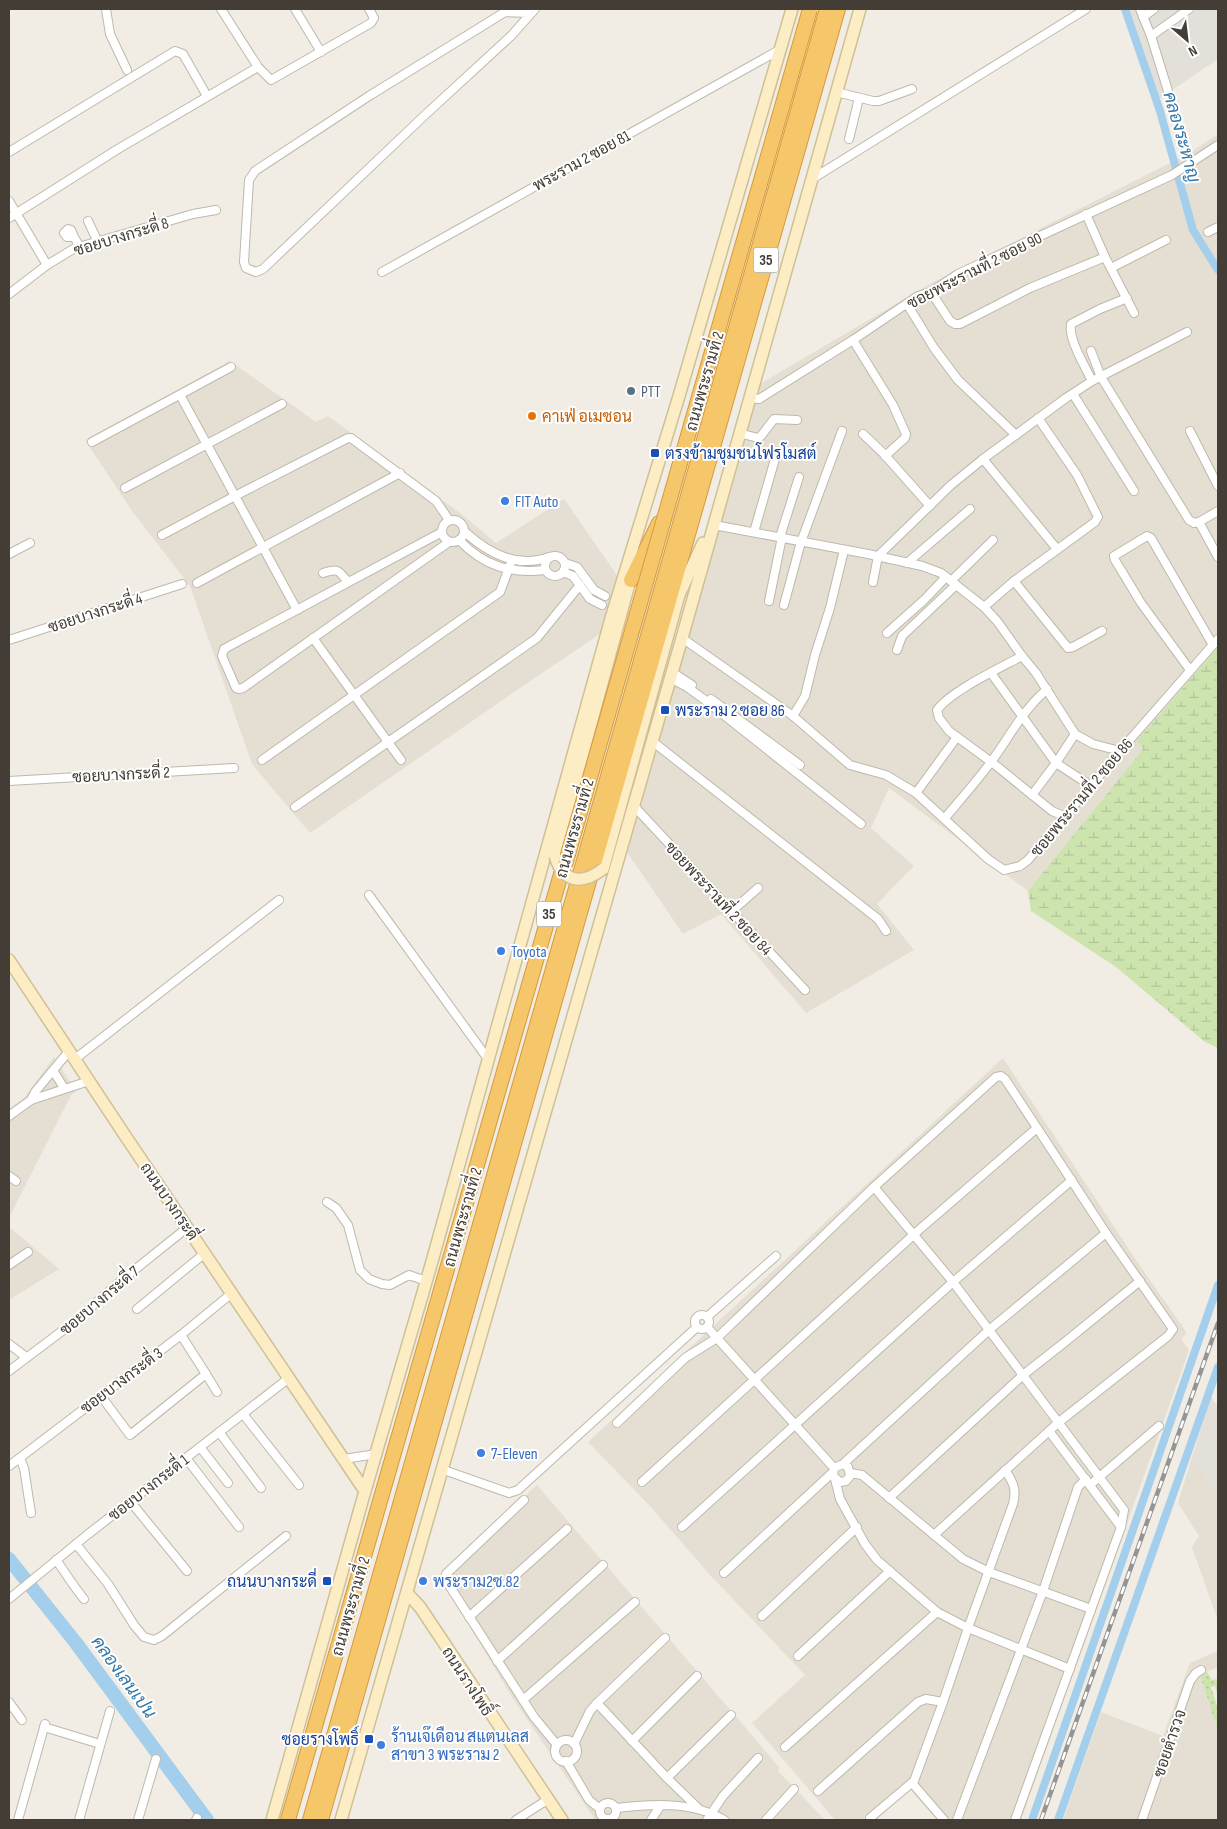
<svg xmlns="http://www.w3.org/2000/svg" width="1227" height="1829" font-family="'Sofia Sans Condensed',Sarabun,sans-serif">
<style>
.residential{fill:#e5dfd3}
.industrial{fill:#e3dfd9}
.grass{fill:url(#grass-dots)}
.wetland{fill:url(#wetland-marsh)}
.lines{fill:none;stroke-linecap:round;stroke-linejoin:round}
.canal{stroke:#a3cfec;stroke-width:8}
.river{stroke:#a3cfec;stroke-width:14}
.street-casing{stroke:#bfb8ab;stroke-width:10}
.secondary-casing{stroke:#cfc096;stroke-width:14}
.highway-casing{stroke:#d59a3b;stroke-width:16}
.street{stroke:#fff;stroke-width:8}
.secondary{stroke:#fcedc4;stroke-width:11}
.highway{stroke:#f6c66a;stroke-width:14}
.rail-casing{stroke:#949494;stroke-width:4.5}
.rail{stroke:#fff;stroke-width:2.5;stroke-dasharray:8;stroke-linecap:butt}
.secondary-bridge-casing{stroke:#cfc096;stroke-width:14;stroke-linecap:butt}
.highway-bridge-casing{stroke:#d59a3b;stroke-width:16;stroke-linecap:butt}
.secondary-bridge{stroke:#fcedc4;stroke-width:11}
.highway-bridge{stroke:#f6c66a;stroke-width:14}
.service-dot{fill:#5c6f8a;stroke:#fff;stroke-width:2}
.food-dot{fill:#e8710a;stroke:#fff;stroke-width:2}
.transit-dot{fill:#1a4fb4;stroke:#fff;stroke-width:2}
.shop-dot{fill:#3f7fe0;stroke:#fff;stroke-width:2}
.labels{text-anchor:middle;stroke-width:4;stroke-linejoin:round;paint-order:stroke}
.shield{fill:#fff;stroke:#7b7772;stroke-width:1}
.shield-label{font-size:15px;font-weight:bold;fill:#433d35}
.street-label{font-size:16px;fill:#433d35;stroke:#fff}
.service-label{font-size:16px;fill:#4e5e75;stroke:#fff;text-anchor:start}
.food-label{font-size:16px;fill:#c56008;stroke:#fff;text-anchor:start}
.transit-label{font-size:16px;fill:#164399;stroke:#fff;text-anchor:start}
.shop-label{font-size:16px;fill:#366cbe;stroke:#fff;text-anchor:start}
.water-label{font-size:18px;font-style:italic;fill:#3479a9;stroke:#fff}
</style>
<defs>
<pattern id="grass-dots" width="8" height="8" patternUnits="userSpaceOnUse" patternTransform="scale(1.25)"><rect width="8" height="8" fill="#cde4af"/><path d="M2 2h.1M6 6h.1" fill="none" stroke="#b1c497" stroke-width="1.8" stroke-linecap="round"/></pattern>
<pattern id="wetland-marsh" width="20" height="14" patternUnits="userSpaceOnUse" patternTransform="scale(1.25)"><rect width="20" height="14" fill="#cde4af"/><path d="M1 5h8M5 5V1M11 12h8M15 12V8" fill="none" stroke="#b1c497"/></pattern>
</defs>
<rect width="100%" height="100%" fill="#f1ede4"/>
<!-- residential -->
<g class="residential">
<polygon points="1218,134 1218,647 1138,741 1143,749 1028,891 889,788 871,828 914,866 877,904 914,950 806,1013 721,914 683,934 627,852 760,384 928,285 1186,155"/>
<polygon points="230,361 316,422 328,416 464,516 496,543 564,499 619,578 600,634 520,688 310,833 252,764 190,586 132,511 85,440"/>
<polygon points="54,1057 76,1091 71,1095 9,1218 9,1109 25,1097"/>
<polygon points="1003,1058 1138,1263 1187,1333 1181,1339 1189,1350 1021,1820 937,1820 910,1789 876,1820 835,1820 752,1723 805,1675 710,1575 649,1505 588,1442"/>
<polygon points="9,1227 59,1269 9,1300"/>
<polygon points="1192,1457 1218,1494 1218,1621 1192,1547 1199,1536 1178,1503"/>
<polygon points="537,1485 780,1768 778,1771 825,1820 593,1820 594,1818 512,1697 441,1579 442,1573"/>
<polygon points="1218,1651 1218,1667 1200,1675 1218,1731 1218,1820 1063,1820 1101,1712 1163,1736 1190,1663"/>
</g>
<!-- industrial -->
<g class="industrial">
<polygon points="1129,9 1218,9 1218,59 1159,99"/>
<polygon points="1211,1397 1218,1407 1218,1494 1192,1457"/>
</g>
<!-- grass -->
<polygon class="grass" points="1207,1672 1212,1680 1218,1679 1218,1696 1215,1686 1211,1687 1218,1709 1218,1731 1200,1675"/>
<!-- wetland -->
<polygon class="wetland" points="1218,647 1218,1048 1205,1042 1116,967 1031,911 1028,891 1143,749 1137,741"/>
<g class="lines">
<!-- canal -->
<g class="canal">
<polyline points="1125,9 1160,111 1193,230 1218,270"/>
<polyline points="1032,1820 1218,1285"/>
<polyline points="1058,1820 1218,1367"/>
</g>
<!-- river -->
<polyline class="river" points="9,1559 76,1643 207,1820"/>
<!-- street casing -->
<g class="street-casing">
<g id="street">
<polyline points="106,9 110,34 127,70"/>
<polyline points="221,9 258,67 271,80 371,23 374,18 369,9"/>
<polyline points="295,9 321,52"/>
<polyline points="1140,9 1151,36 1168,91"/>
<polyline points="529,13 505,12 369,96 255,171 249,180 244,262 246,268 256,272 263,269 425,115 511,36 535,9"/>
<polyline points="1143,17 1154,9"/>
<polyline points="1151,36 1189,9"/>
<polyline points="836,92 873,101 879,101 912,89"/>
<polyline points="849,139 859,98"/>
<polyline points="9,152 175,51 183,54 207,96"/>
<polyline points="812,179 1086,9"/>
<polyline points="9,201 47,265"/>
<polyline points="1086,214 1105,257 1134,313"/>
<polyline points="9,218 118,149 258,67"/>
<polyline points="88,221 98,242"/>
<polyline points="1208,232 1218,227"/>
<polyline points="74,237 71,230 68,229 64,233 67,237 74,237 80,247"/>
<polyline points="1111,268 1166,240"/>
<polyline points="382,272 781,49"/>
<polyline points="931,292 950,321 955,324 960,324 1030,288 1105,257"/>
<polyline points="9,294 47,265 75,248 193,214 216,210"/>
<polyline points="907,304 934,348 958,380 1016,435"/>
<polyline points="853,340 893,405 906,434 905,438 885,456"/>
<polyline points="1091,351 1101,377 1189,520 1194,523 1199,522"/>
<path d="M 1092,381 C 1085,366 1068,339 1071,324 L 1100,309 L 1127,298"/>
<polyline points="1073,394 1134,491"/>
<polyline points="180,395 297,610"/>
<polyline points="749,398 759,399 853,340 918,296 931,292 958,274 1172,175 1218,145"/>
<polyline points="1190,431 1218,486"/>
<polyline points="739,433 758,438 761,436 774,419 797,420"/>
<polyline points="863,434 883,453 930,506"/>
<polyline points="92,442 231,367"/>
<polyline points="983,459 1057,549"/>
<polyline points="125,488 282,404"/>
<circle cx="453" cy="531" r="11"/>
<polyline points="1199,522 1218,557"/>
<polyline points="1199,522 1218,511"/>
<polyline points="714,525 868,554 922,566 941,573 984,607 997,621 1022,656 1036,673 1075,734 1093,744 1120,751"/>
<polyline points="442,532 224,649 222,656 236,688 239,689 243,688 449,542"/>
<path d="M 465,532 C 487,552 517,569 549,557"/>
<polyline points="754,532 775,459"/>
<polyline points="162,535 235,496 348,438 351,438 436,501 449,520"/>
<polyline points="780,537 799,477"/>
<path d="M 459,540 C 484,566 510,574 545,570"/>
<polyline points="9,554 30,543"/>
<circle cx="555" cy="566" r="10"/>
<polyline points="565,563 577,567 594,590 605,596"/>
<polyline points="907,563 970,509"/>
<polyline points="563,572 573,576 590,599 602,605"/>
<path d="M 323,573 C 339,568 338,570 348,582"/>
<polyline points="951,581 993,540"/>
<polyline points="1014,581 1068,648 1073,647 1102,631"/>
<polyline points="873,582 878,556 951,485 983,459 1066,398 1092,381 1187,332"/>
<polyline points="197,583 400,473"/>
<polyline points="769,601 782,537"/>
<polyline points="784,605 801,542 842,431"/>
<polyline points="984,607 1014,581 1095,522 1098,517 1077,475 1038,418"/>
<polyline points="887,633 924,600 946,577"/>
<polyline points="313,638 401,760"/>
<polyline points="682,638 793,716 850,765 886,775 916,793 988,859 1004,870 1020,866 1028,860 1120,751 1218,639"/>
<polyline points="9,640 182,584"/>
<polyline points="897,650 902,636 956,585"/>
<path d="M 1022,656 C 1000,668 951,691 937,710 L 939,718 L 949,731 L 994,764 L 1052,811 L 1064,816"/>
<polyline points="1190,670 1141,603 1115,560 1114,556 1147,536 1151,538 1213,645"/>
<polyline points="672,672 692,685"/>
<polyline points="991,673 1056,763 1091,786"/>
<polyline points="670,678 687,687 705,700 861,824"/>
<polyline points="711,699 800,765"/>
<polyline points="793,716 805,696 815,655 830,608 844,550"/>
<polyline points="652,741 878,919 886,931"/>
<polyline points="262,760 500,592 512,560"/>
<polyline points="9,781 234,768"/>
<polyline points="916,793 957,737"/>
<polyline points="1032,795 1056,763 1075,734"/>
<polyline points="633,805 805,990"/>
<polyline points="295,807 537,638 580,585"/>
<path d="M 945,818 C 960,800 977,781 991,762 C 1011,735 1021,712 1047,689"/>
<polyline points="369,895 488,1059"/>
<polyline points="732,911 758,888"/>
<polyline points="75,1059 279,900"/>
<polyline points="54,1072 64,1088"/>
<polyline points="31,1100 35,1092 69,1051"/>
<polyline points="9,1116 31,1100 89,1081"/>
<polyline points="9,1176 16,1181"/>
<polyline points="874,1187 953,1282 1124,1510 1121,1527 1015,1820"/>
<polyline points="327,1202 336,1208 348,1225 360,1270 369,1279 382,1284 390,1285 409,1275 426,1281"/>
<polyline points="9,1265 28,1252"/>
<polyline points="137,1309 205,1253"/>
<circle cx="702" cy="1322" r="7"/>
<polyline points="707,1317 776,1256"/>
<polyline points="707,1327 834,1468"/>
<polyline points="9,1344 26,1357"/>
<polyline points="9,1371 74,1322 122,1280 188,1227"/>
<polyline points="206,1374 217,1392"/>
<polyline points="101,1396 130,1435 206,1374 181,1335"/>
<polyline points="243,1414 299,1485"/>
<polyline points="617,1423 685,1358 717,1338 874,1187 996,1077 1001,1076 1005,1079 1106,1233 1173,1329 1168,1336 1059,1422 934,1535"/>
<polyline points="1049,1431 1121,1527"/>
<polyline points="219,1432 261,1488"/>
<polyline points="200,1447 228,1483"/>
<polyline points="20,1458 24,1468 31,1513"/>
<polyline points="186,1458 239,1527"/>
<polyline points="344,1459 376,1454"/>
<polyline points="843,1464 848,1467 850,1476 846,1481 840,1482 833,1476 834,1468 843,1464 989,1330 1106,1233"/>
<polyline points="9,1466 181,1335 232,1293"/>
<polyline points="441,1469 509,1493 518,1490 697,1327"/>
<polyline points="850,1473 862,1475 963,1559 989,1572 1091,1609"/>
<polyline points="835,1479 840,1499 865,1544 877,1560 937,1612 968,1628 1070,1669"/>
<polyline points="642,1482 920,1229 1037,1128"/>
<polyline points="1090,1485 1159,1426"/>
<polyline points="889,1498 1023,1375 1065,1342 1140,1281"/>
<polyline points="524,1500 446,1574 445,1579 534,1717 557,1745"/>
<polyline points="130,1501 187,1571"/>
<polyline points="682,1527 953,1282 1072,1180"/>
<polyline points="76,1544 108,1584 134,1625 144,1637 154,1640 162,1636 286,1536"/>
<path d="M 56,1560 C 66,1573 73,1586 84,1599"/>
<polyline points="724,1573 832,1473"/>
<polyline points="9,1599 87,1535 289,1378"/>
<polyline points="762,1616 857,1527"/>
<polyline points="469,1617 567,1529"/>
<polyline points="798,1656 890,1571"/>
<polyline points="497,1661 603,1565"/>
<polyline points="523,1700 635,1602"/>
<polyline points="9,1702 22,1720"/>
<polyline points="597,1703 667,1778 699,1809"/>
<polyline points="44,1727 100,1744"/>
<circle cx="566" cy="1751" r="11"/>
<polyline points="632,1741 697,1676"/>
<polyline points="574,1744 590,1711 597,1703 665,1638"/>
<polyline points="785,1747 937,1612"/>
<polyline points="566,1761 589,1800 600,1809"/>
<polyline points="667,1778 731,1715"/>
<polyline points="912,1783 944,1820"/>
<path d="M 818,1791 L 918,1702 L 926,1699 L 943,1702 L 968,1628 L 1013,1504 C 1017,1489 1013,1482 1005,1470"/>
<circle cx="608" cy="1811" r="8"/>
<path d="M 616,1808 C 651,1804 693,1801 724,1820"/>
<polyline points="870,1818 914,1781 943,1702"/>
<polyline points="18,1820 45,1724"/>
<polyline points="79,1820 110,1711"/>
<polyline points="138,1820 156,1759"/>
<polyline points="196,1820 197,1818"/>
<polyline points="516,1820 547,1800"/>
<polyline points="651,1820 661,1805"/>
<polyline points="707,1820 723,1796 758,1758"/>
<polyline points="766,1820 794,1789"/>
<polyline points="957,1820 1043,1591 1076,1493 1078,1487 1086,1479"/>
<polyline points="1142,1820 1190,1681 1196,1673 1201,1670"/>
</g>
</g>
<!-- secondary casing -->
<g class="secondary-casing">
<g id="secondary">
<polyline points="555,856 632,573"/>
<polyline points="603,869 679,595 703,543"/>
<polyline points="9,960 126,1137 365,1491"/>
<polyline points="407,1593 420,1607 562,1820"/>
<polyline points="272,1820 365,1491 431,1265 612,615 679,396 792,9"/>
<polyline points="341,1820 682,638 860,9"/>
</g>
</g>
<!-- highway casing -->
<g class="highway-casing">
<g id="highway">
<polyline points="631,580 659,523"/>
<polyline points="288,1820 565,860"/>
<polyline points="310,1820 827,9"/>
<polyline points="321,1820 838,9"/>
</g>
</g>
<!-- street -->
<use href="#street" class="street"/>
<!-- secondary -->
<use href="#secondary" class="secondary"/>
<!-- highway -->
<use href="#highway" class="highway"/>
<!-- rail casing -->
<g class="rail-casing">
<polyline id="rail" points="1041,1820 1218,1323"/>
</g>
<!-- rail -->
<use href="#rail" class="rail"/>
<!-- secondary-bridge casing -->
<g class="secondary-bridge-casing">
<path id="secondary-bridge" d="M 555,856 C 563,883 582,885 603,869"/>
</g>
<!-- highway-bridge casing -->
<g class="highway-bridge-casing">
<polyline id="highway-bridge" points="565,865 810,9"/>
</g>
<!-- secondary-bridge -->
<use href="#secondary-bridge" class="secondary-bridge"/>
<!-- highway-bridge -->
<use href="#highway-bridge" class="highway-bridge"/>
</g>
<!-- markers -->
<circle class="service-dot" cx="631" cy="391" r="5"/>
<circle class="food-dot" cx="532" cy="416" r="5"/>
<g class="transit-dot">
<rect x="650" y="448" width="10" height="10" rx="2.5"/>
<rect x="660" y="705" width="10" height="10" rx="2.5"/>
<rect x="322" y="1576" width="10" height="10" rx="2.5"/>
<rect x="364" y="1734" width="10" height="10" rx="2.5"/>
</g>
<g class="shop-dot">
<circle cx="505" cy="501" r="5"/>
<circle cx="501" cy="951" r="5"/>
<circle cx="481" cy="1453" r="5"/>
<circle cx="423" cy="1581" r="5"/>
<circle cx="381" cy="1745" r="5"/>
</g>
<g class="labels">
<!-- shield labels -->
<g class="shield">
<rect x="753.5" y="247.5" width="25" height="25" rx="4"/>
<rect x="536.5" y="901.5" width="25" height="25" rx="4"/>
</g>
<g class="shield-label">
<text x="766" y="265">35</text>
<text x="549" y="919">35</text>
</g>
<!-- street labels -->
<g class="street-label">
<text transform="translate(581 160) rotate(-29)" y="6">พระราม 2 ซอย 81</text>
<text transform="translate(121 236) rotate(-17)" y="6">ซอยบางกระดี่ 8</text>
<text transform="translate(974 270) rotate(-27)" y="6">ซอยพระรามที่ 2 ซอย 90</text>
<text transform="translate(704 381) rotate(-74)" y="6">ถนนพระรามที่ 2</text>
<text transform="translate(95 612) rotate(-18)" y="6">ซอยบางกระดี่ 4</text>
<text transform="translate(121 774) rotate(-3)" y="6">ซอยบางกระดี่ 2</text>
<text transform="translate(1081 797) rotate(-50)" y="6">ซอยพระรามที่ 2 ซอย 86</text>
<text transform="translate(574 828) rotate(-74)" y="6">ถนนพระรามที่ 2</text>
<text transform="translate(719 898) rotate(47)" y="6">ซอยพระรามที่ 2 ซอย 84</text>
<text transform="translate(170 1201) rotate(56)" y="6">ถนนบางกระดี่</text>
<text transform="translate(462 1217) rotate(-74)" y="6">ถนนพระรามที่ 2</text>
<text transform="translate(99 1300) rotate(-40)" y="6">ซอยบางกระดี่ 7</text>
<text transform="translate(121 1380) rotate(-37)" y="6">ซอยบางกระดี่ 3</text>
<text transform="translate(148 1487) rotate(-38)" y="6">ซอยบางกระดี่ 1</text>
<text transform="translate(350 1606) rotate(-74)" y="6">ถนนพระรามที่ 2</text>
<text transform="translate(468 1681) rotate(57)" y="6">ถนนรางโพธิ์</text>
<text transform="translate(1169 1743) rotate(-71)" y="6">ซอยตำรวจ</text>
</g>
<!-- service labels -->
<g class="service-label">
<text x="641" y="397">PTT</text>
</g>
<!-- food labels -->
<g class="food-label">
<text x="542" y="422">คาเฟ่ อเมซอน</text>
</g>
<!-- transit labels -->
<g class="transit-label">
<text x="665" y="459">ตรงข้ามชุมชนโฟรโมสต์</text>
<text x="675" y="716">พระราม 2 ซอย 86</text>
<text x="317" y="1587" text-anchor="end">ถนนบางกระดี่</text>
<text x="359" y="1745" text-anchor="end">ซอยรางโพธิ์</text>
</g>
<!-- shop labels -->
<g class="shop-label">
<text x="515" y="507">FIT Auto</text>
<text x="511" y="957">Toyota</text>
<text x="491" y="1459">7-Eleven</text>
<text x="433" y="1587">พระราม2ซ.82</text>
<text x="391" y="1742">ร้านเจ๊เดือน สแตนเลส<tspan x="391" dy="18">สาขา 3 พระราม 2</tspan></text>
</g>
<!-- water labels -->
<g class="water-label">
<text transform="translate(1182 137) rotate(74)" y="6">คลองระหาญ</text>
<text transform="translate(124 1677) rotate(54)" y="6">คลองเลนเปน</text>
</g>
</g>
<!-- border -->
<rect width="1227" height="1829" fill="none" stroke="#433d35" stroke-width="20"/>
<!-- north arrow -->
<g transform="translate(1187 40) rotate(152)" stroke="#ffffff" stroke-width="4" paint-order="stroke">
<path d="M0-4L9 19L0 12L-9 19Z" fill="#433d35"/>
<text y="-8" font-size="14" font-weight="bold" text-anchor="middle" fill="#433d35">N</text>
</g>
</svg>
